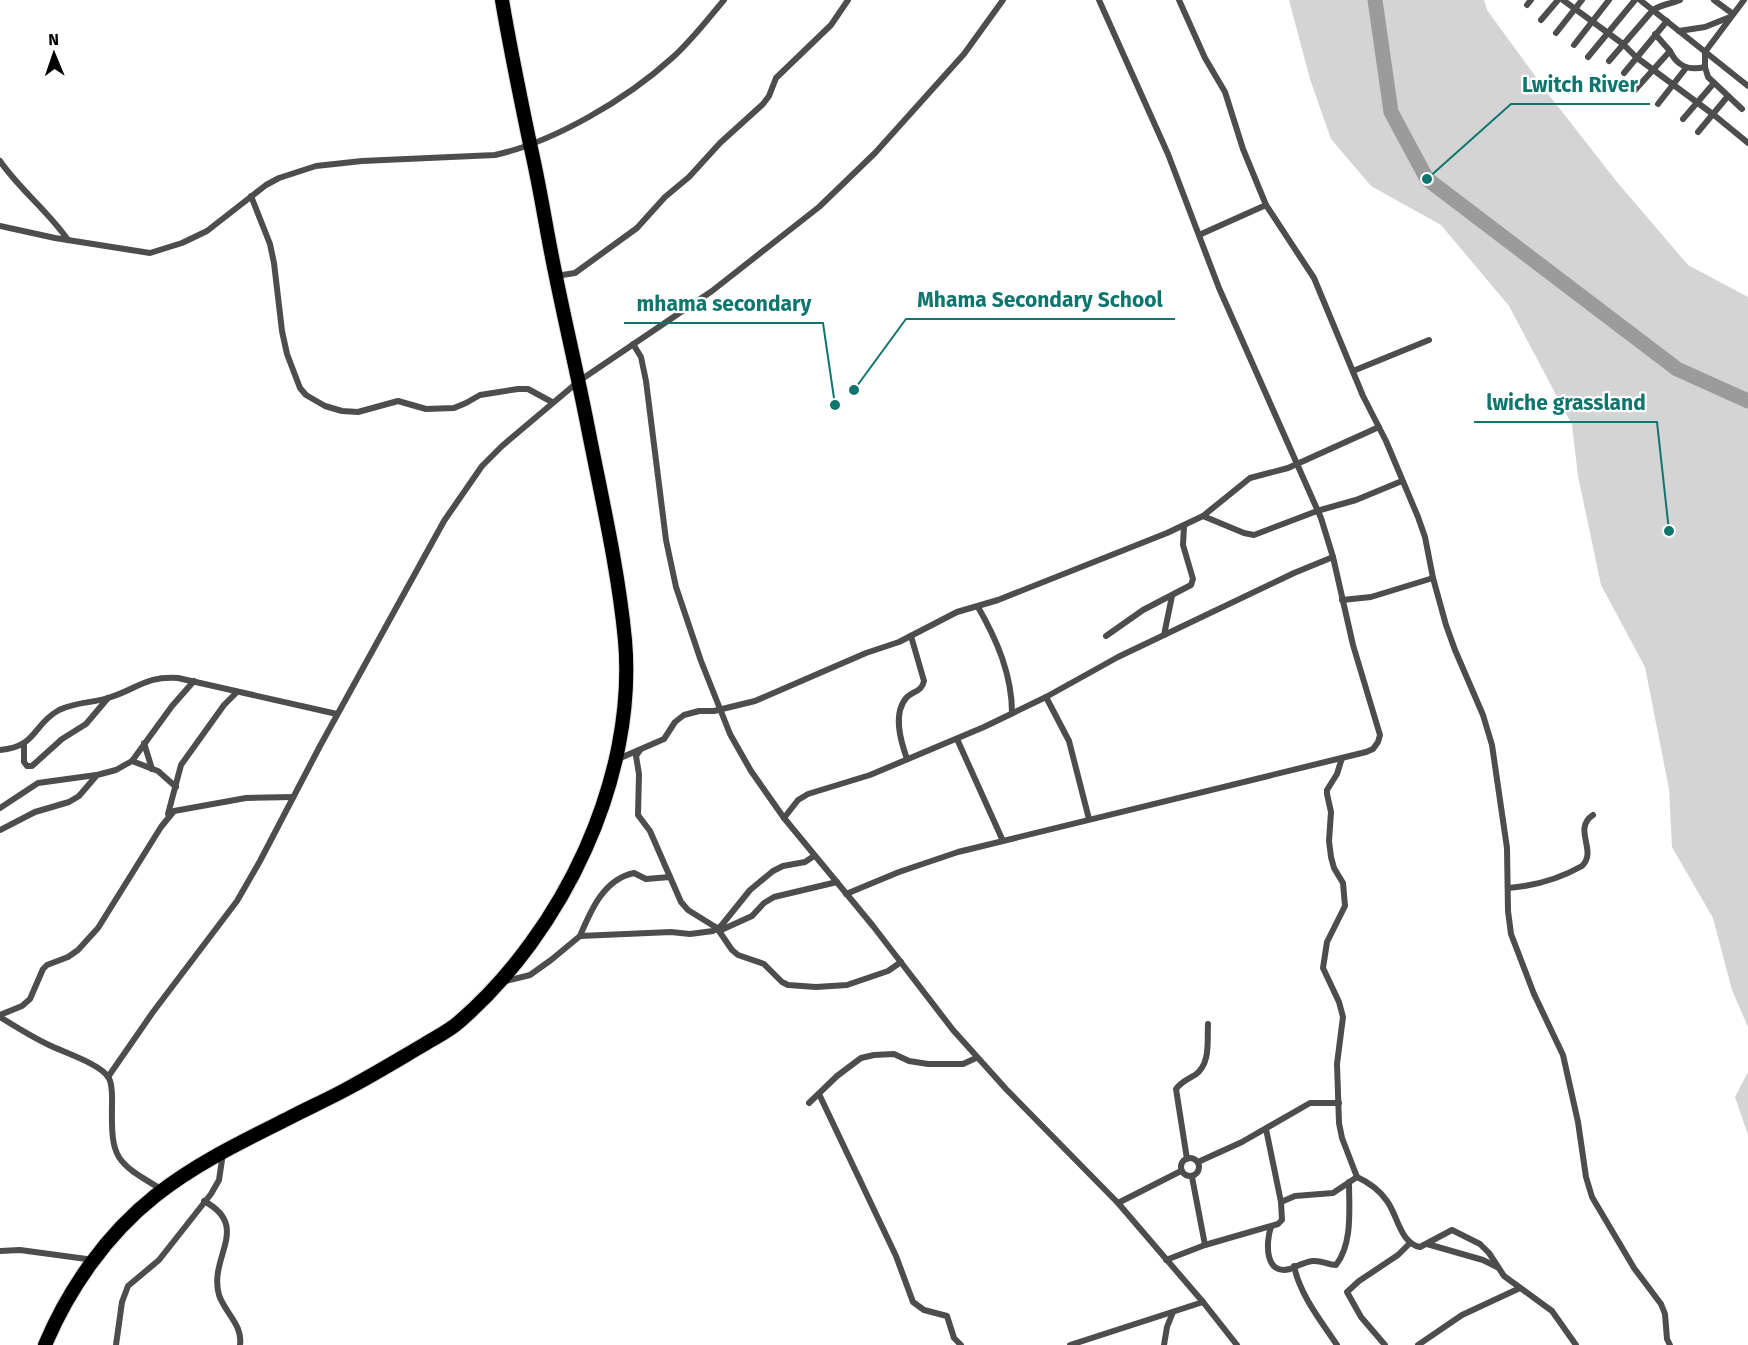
<svg xmlns="http://www.w3.org/2000/svg" width="1748" height="1345" font-family="'Fira Sans',sans-serif">
<style>
.grass{fill:#d4d4d4}
.lines{fill:none;stroke-linecap:round;stroke-linejoin:round}
.river{stroke:#9b9b9b;stroke-width:15}
.primary-casing{stroke:#dbdbdb;stroke-width:16}
.minor{stroke:#4d4d4d;stroke-width:6}
.primary{stroke:#000;stroke-width:14}
.leader{fill:none;stroke:#0f766e;stroke-width:2}
.callout-dot{fill:#0f766e;stroke:#fff;stroke-width:2}
.callout-label{font-size:21px;text-anchor:middle;font-weight:bold;fill:#0f766e;stroke:#fff;stroke-width:4.5;stroke-linejoin:round;paint-order:stroke}
</style>
<rect width="100%" height="100%" fill="#fff"/>
<!-- grass -->
<g class="grass">
<polygon points="1289,0 1484,0 1487,10 1549,95 1617,182 1688,265 1748,297 1748,1027 1732,990 1713,918 1672,847 1669,789 1645,667 1601,585 1578,476 1572,425 1509,306 1441,225 1371,186 1331,139 1310,79"/>
<polygon points="1748,1072 1748,1135 1735,1097"/>
</g>
<g class="lines">
<!-- river -->
<polyline class="river" points="1375,0 1391,112 1427,179 1677,369 1748,401"/>
<!-- primary casing -->
<g class="primary-casing">
<path id="primary" d="M 45,1345 C 69,1288 107,1234 155,1196 C 195,1164 243,1141 289,1118 C 310,1107 333,1097 354,1085 C 378,1072 401,1058 425,1044 C 436,1037 449,1031 459,1022 C 563,932 637,778 625,640 C 618,567 601,495 587,423 C 577,372 565,322 555,272 C 546,229 540,186 530,144 C 520,96 510,48 502,0"/>
</g>
<!-- minor -->
<g class="minor">
<polyline points="1179,0 1205,58 1225,92 1243,149 1266,205 1314,278 1363,396 1386,441 1418,517 1425,537 1433,578 1446,625 1455,650 1483,715 1492,745 1507,848 1508,911 1511,934 1534,994 1563,1055 1578,1122 1586,1177 1592,1197 1634,1268 1661,1304 1665,1314 1667,1339 1670,1345"/>
<polyline points="1563,0 1623,44 1636,57 1714,115 1748,143"/>
<polyline points="1640,0 1748,86"/>
<polyline points="1714,0 1733,14"/>
<polyline points="1527,5 1531,0"/>
<polyline points="1541,20 1558,0"/>
<polyline points="1679,31 1705,27 1730,17"/>
<polyline points="1556,33 1582,0"/>
<polyline points="1574,45 1609,0"/>
<path d="M 1670,51 C 1677,66 1688,71 1705,67"/>
<polyline points="1588,57 1635,0"/>
<path d="M 1609,61 L 1653,10 C 1662,4 1671,4 1680,0"/>
<polyline points="1624,73 1667,21"/>
<polyline points="1635,90 1670,51 1655,34"/>
<polyline points="1658,104 1686,68"/>
<polyline points="1742,109 1708,77 1705,67 1705,52 1744,0"/>
<polyline points="1683,119 1714,83"/>
<polyline points="1698,132 1728,96"/>
<path d="M 0,161 C 20,190 48,211 68,240"/>
<polyline points="251,196 270,244 274,263 282,331 287,354 300,388 306,395 325,406 342,411 358,412 398,401 426,409 454,408 466,403 480,395 518,389 528,389 552,402"/>
<path d="M 0,226 L 55,238 L 150,253 L 182,243 L 207,231 L 266,185 L 279,178 L 316,166 L 362,161 L 495,155 C 554,142 627,99 672,58 C 691,41 707,20 724,0"/>
<polyline points="1199,235 1266,205"/>
<polyline points="556,276 575,273 637,228 665,197 689,177 720,143 763,104 769,96 776,78 831,25 848,0"/>
<polyline points="633,344 641,357 646,381 666,540 676,587 701,661 730,734 751,771 784,818 873,926 953,1030 1006,1089 1118,1203 1203,1302 1237,1345"/>
<polyline points="1353,371 1429,340"/>
<polyline points="1203,516 1244,533 1254,535 1317,511 1356,500 1402,481"/>
<polyline points="1342,600 1371,597 1433,578"/>
<path d="M 978,607 C 997,640 1012,675 1012,713"/>
<polyline points="1164,635 1172,596"/>
<polyline points="1106,636 1143,610 1191,585 1193,579 1183,545 1184,526"/>
<polyline points="1046,697 1069,741 1089,819"/>
<polyline points="957,739 1003,841"/>
<polyline points="144,743 152,769"/>
<polyline points="24,745 24,762 27,766 32,766 62,739 86,724 108,698"/>
<path d="M 0,750 C 37,747 32,725 59,710 C 75,702 92,703 108,698 C 138,689 144,676 178,678 L 337,714"/>
<polyline points="640,750 636,756 639,774 638,815 650,831 681,902 688,910 717,928 732,950 738,955 764,964 782,982 788,985 816,987 847,985 888,971 901,962"/>
<polyline points="1342,758 1337,774 1327,790 1327,794 1331,812 1329,841 1331,857 1334,868 1343,883 1345,906 1327,942 1323,968 1339,1002 1343,1017 1337,1064 1339,1123 1342,1138 1357,1177"/>
<polyline points="618,759 664,739 675,722 684,715 699,711 714,711 755,701 866,653 899,642 957,612 998,600 1167,533 1203,516 1250,478 1288,468 1379,427"/>
<path d="M 907,759 C 901,742 892,713 907,697 C 914,691 922,691 924,681 L 911,636"/>
<polyline points="132,761 158,771 176,787"/>
<polyline points="0,808 38,783 96,775"/>
<polyline points="168,814 181,765 224,705 237,692"/>
<polyline points="784,818 798,800 808,794 870,775 984,727 1046,697 1118,657 1294,573 1333,557"/>
<polyline points="0,830 35,812 69,802 79,796 97,775 116,770 132,761 172,706 194,681"/>
<path d="M 1508,888 C 1535,886 1559,879 1582,866 C 1598,851 1572,829 1593,815"/>
<polyline points="846,894 899,872 958,852 1366,752 1373,749 1378,742 1380,735 1353,645 1333,557 1321,518 1219,288 1168,154 1099,0"/>
<polyline points="719,931 752,916 764,903 774,897 837,882"/>
<path d="M 580,936 C 591,910 604,879 634,873 L 646,879 L 670,877"/>
<polyline points="502,982 530,975 551,960 580,936 671,932 690,934 713,931 721,926 750,890 773,871 783,866 805,862 814,856"/>
<polyline points="0,1015 22,1006 30,999 43,969 47,965 68,957 78,950 98,928 161,827 174,811 246,798 293,797"/>
<path d="M 0,1017 C 16,1027 32,1037 49,1045 C 63,1052 101,1064 109,1078 C 113,1087 112,1097 112,1106 C 111,1160 116,1162 161,1189"/>
<polyline points="108,1077 153,1012 237,901 260,861 320,746 444,521 482,466 502,446 579,381 712,291 819,207 875,153 964,54 1003,0"/>
<polyline points="819,1094 896,1256 913,1302 924,1310 947,1316 954,1338 961,1345"/>
<polyline points="809,1103 837,1076 861,1058 874,1055 894,1054 909,1061 928,1064 963,1064 976,1058"/>
<polyline points="1266,1129 1281,1202"/>
<circle cx="1190" cy="1167" r="9"/>
<path d="M 1187,1159 L 1176,1089 C 1181,1082 1188,1079 1195,1075 C 1211,1064 1207,1041 1208,1024"/>
<polyline points="1198,1162 1242,1142 1310,1103 1339,1103"/>
<polyline points="1192,1177 1205,1245"/>
<path d="M 204,1201 C 252,1227 208,1257 219,1295 C 225,1313 243,1325 240,1345"/>
<polyline points="1118,1203 1181,1171"/>
<path d="M 1271,1227 C 1266,1241 1264,1276 1290,1269 C 1298,1266 1304,1262 1313,1261 C 1321,1260 1328,1265 1336,1265 C 1353,1243 1349,1208 1349,1182"/>
<polyline points="1427,1244 1483,1260 1497,1267"/>
<polyline points="0,1251 20,1250 94,1260"/>
<path d="M 1166,1260 L 1205,1245 L 1278,1224 L 1282,1220 L 1281,1202 L 1295,1196 L 1333,1193 L 1357,1177 C 1368,1182 1380,1191 1387,1201 C 1398,1216 1400,1243 1420,1247 L 1452,1230 L 1480,1244 L 1489,1253 L 1504,1276 L 1552,1311 L 1576,1345"/>
<path d="M 1294,1266 C 1300,1295 1321,1321 1337,1345"/>
<polyline points="116,1345 122,1302 128,1286 159,1260 211,1194 219,1180 223,1153"/>
<polyline points="1070,1345 1203,1302"/>
<polyline points="1164,1345 1167,1327 1173,1312"/>
<polyline points="1385,1345 1361,1317 1347,1292 1359,1281 1398,1255 1410,1243"/>
<polyline points="1418,1345 1462,1315 1520,1288"/>
</g>
<!-- primary -->
<use href="#primary" class="primary"/>
</g>
<!-- callouts -->
<path class="leader" d="M1427 179L1511 104H1650M854 390L906 319H1175M835 405L823 323H624M1669 531L1657 422H1474"/>
<g class="callout-dot">
<circle cx="1427" cy="179" r="6"/>
<circle cx="854" cy="390" r="6"/>
<circle cx="835" cy="405" r="6"/>
<circle cx="1669" cy="531" r="6"/>
</g>
<g class="callout-label">
<text x="1580" y="92">Lwitch River</text>
<text x="1040" y="307">Mhama Secondary School</text>
<text x="724" y="311">mhama secondary</text>
<text x="1566" y="410">lwiche grassland</text>
</g>
<!-- north arrow -->
<g transform="translate(54 54) rotate(358)" stroke="#ffffff" stroke-width="4.5" paint-order="stroke">
<path d="M0-4.5L10 22L0 15L-10 22Z" fill="#000000"/>
<text y="-9" font-size="16" font-weight="bold" text-anchor="middle" fill="#000000">N</text>
</g>
</svg>
